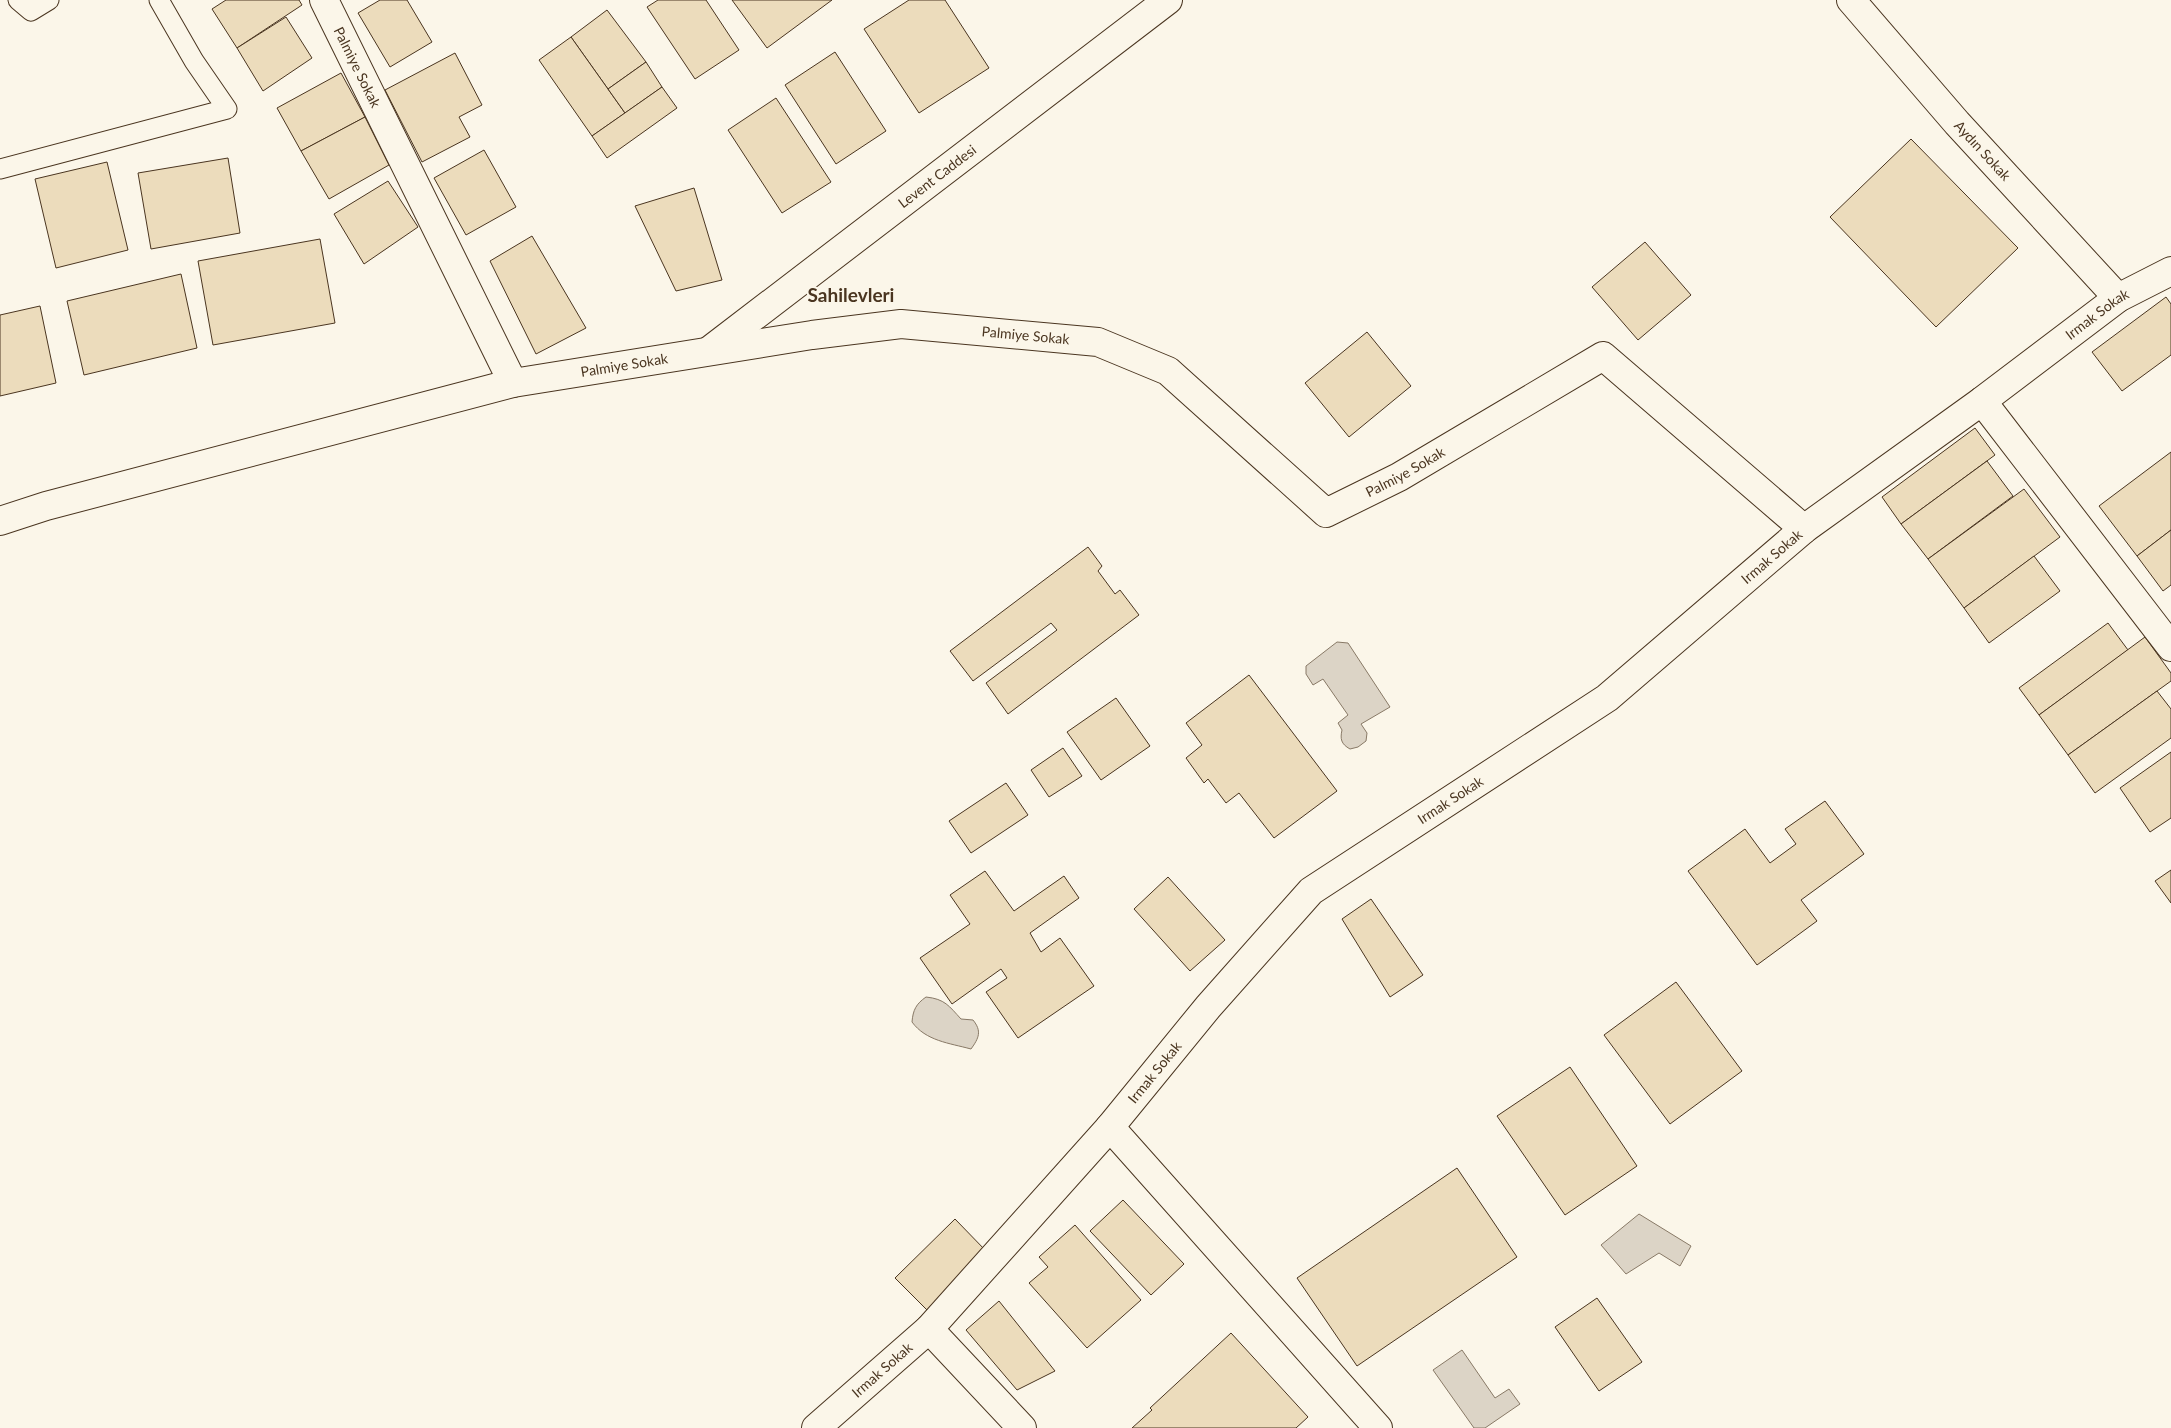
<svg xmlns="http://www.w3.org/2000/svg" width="2171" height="1428" font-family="Lato,sans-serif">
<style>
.water{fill:#dcd4c6;stroke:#887966}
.building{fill:#ecdcbc;stroke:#4a3520}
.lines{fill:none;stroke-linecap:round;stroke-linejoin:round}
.service-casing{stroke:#4a3520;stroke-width:21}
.minor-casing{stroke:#4a3520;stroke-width:30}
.service{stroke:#fbf6e9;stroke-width:19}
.minor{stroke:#fbf6e9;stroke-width:28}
.labels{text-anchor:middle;stroke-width:4;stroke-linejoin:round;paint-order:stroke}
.street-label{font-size:14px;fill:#4a3520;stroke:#fbf6e9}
.district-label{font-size:19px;font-weight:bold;fill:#4a3520;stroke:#fbf6e9}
</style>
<rect width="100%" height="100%" fill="#fbf6e9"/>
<!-- water -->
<g class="water">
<path d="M 1337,642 L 1348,643 L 1390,707 L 1361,724 L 1367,733 L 1366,741 L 1358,747 L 1350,749 C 1341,744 1340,739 1342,730 L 1338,723 L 1348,715 L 1323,679 L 1313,685 L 1306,674 L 1306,666 Z"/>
<path d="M 926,997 C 945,999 949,1006 961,1019 L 973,1020 C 982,1031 979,1038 971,1049 C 949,1043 926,1041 912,1022 C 913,1010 916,1004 926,997 Z"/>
<polygon points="1639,1214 1691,1246 1680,1266 1659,1253 1626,1274 1601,1245"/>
<polygon points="1462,1350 1495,1398 1509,1389 1520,1404 1485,1428 1474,1428 1433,1370"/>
</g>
<!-- building -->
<g class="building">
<polygon points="226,0 299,0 302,5 237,48 212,9"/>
<polygon points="380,0 407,0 432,42 390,67 358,13"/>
<polygon points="658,0 706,0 739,50 695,79 647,7"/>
<polygon points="732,0 832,0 767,48"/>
<polygon points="909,0 945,0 989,68 919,113 864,29"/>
<polygon points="607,10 646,62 608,89 571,37"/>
<polygon points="286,17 312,58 263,91 237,48"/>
<polygon points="571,37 625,113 592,136 539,60"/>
<polygon points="835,52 886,131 836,164 785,85"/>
<polygon points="455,53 482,105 459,117 470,137 422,162 385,90"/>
<polygon points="646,62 662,87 625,113 608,89"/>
<polygon points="341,73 365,117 301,151 277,108"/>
<polygon points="662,87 677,108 607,158 592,136"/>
<polygon points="776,98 831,182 782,213 728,130"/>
<polygon points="365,117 389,165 329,199 301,151"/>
<polygon points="1911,139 2018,248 1936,327 1830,217"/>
<polygon points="484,150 516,207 466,235 434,178"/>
<polygon points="228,158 240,233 151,249 138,173"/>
<polygon points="107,162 128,250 56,268 35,179"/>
<polygon points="388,181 418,227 364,264 334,214"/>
<polygon points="694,188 722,280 676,291 635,206"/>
<polygon points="532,236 586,328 536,354 490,261"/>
<polygon points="320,239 335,323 213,345 198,261"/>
<polygon points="1645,242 1691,295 1638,340 1592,287"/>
<polygon points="181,274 197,348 84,375 67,301"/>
<polygon points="2166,297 2171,304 2171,355 2122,391 2092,352"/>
<polygon points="40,306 56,383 0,396 0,315"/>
<polygon points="1367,332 1411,386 1349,437 1305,383"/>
<polygon points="1975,428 1995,455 1901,524 1882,497"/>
<polygon points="2171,452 2171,530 2137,556 2099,506"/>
<polygon points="1987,461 2013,496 1928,559 1901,524"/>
<polygon points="2024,489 2060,537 1964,608 1928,559"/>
<polygon points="2171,530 2171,585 2163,591 2137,556"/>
<polygon points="1088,547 1102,566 1098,571 1115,594 1120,590 1139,615 1008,714 986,683 1057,630 1051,623 973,681 950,651"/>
<polygon points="2034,556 2060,591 1989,643 1964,608"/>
<polygon points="2108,623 2128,650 2039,715 2019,688"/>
<polygon points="2145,637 2171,673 2171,681 2068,755 2039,715"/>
<polygon points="1249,675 1337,791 1274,838 1239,793 1226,803 1208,779 1204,783 1186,758 1202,745 1186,723"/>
<polygon points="2157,691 2171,709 2171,738 2095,793 2068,755"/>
<polygon points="1116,698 1150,746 1101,780 1067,732"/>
<polygon points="1063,748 1082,776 1049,797 1031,770"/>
<polygon points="2171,752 2171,818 2150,832 2120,788"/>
<polygon points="1006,783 1028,815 971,853 949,821"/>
<polygon points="1825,801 1864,854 1801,900 1817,921 1757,965 1688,871 1745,829 1770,863 1796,844 1785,829"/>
<polygon points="2171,870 2171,903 2155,881"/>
<polygon points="985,871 1014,911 1064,876 1079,898 1030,933 1041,952 1060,938 1094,986 1018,1038 986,992 1007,978 1001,969 952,1004 920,958 970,924 950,895"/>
<polygon points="1168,877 1225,940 1190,971 1134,909"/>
<polygon points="1371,899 1423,975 1390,997 1342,919"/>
<polygon points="1676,982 1742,1071 1670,1124 1604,1035"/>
<polygon points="1570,1067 1637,1166 1565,1215 1497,1116"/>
<polygon points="1457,1168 1517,1257 1357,1366 1297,1278"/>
<polygon points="1123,1200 1184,1264 1151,1295 1090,1231"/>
<polygon points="955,1219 987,1252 927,1310 895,1278"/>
<polygon points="1075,1225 1141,1300 1087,1348 1029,1283 1048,1267 1039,1257"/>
<polygon points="1597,1298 1642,1362 1599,1391 1555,1327"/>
<polygon points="999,1301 1055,1371 1017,1390 966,1330"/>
<polygon points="1231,1333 1308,1417 1296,1428 1132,1428 1152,1410 1150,1408"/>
</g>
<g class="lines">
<!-- service casing -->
<g class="service-casing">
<g id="service">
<polyline points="18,0 31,11 49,0"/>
<polyline points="0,169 227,109 194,61 159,0"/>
</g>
</g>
<!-- minor casing -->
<g class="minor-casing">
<g id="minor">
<path id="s1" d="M 324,0 L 513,383"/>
<path id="s2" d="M 1851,0 L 1957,123 L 2118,298"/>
<path id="s3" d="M 710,350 L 1168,0"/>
<polyline points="1982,401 2171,647"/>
<path id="s4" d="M 0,521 L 46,506 L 513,383 L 812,335 L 901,324 L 1098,342 L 1168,371 L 1326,513 L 1399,477 L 1603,356 L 1804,529"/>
<polyline points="1110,1127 1378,1428"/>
<polyline points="929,1329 1022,1428"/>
<path id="s5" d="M 816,1428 L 929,1329 L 1110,1127 L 1208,1007 L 1311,891 L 1607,698 L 1804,529 L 1982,401 L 2118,298 L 2171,271"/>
</g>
</g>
<!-- service -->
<use href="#service" class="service"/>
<!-- minor -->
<use href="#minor" class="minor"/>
</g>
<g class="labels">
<!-- street labels -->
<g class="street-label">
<text dy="5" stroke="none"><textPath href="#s1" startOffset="75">Palmiye Sokak</textPath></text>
<text dy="5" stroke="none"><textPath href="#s2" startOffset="200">Aydın Sokak</textPath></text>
<text dy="5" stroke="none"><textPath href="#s3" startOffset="286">Levent Caddesi</textPath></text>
<text dy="5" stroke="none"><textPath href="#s5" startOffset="1708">Irmak Sokak</textPath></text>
<text dy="5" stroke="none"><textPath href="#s4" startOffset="1049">Palmiye Sokak</textPath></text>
<text dy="5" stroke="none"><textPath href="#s4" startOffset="644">Palmiye Sokak</textPath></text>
<text dy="5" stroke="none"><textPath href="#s4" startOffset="1499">Palmiye Sokak</textPath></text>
<text dy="5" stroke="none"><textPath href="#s5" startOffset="1302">Irmak Sokak</textPath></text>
<text dy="5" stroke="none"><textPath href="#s5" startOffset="898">Irmak Sokak</textPath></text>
<text dy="5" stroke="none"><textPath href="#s5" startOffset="492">Irmak Sokak</textPath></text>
<text dy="5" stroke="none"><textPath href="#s5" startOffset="88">Irmak Sokak</textPath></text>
</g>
<!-- district labels -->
<g class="district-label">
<text x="851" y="302">Sahilevleri</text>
</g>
</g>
</svg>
